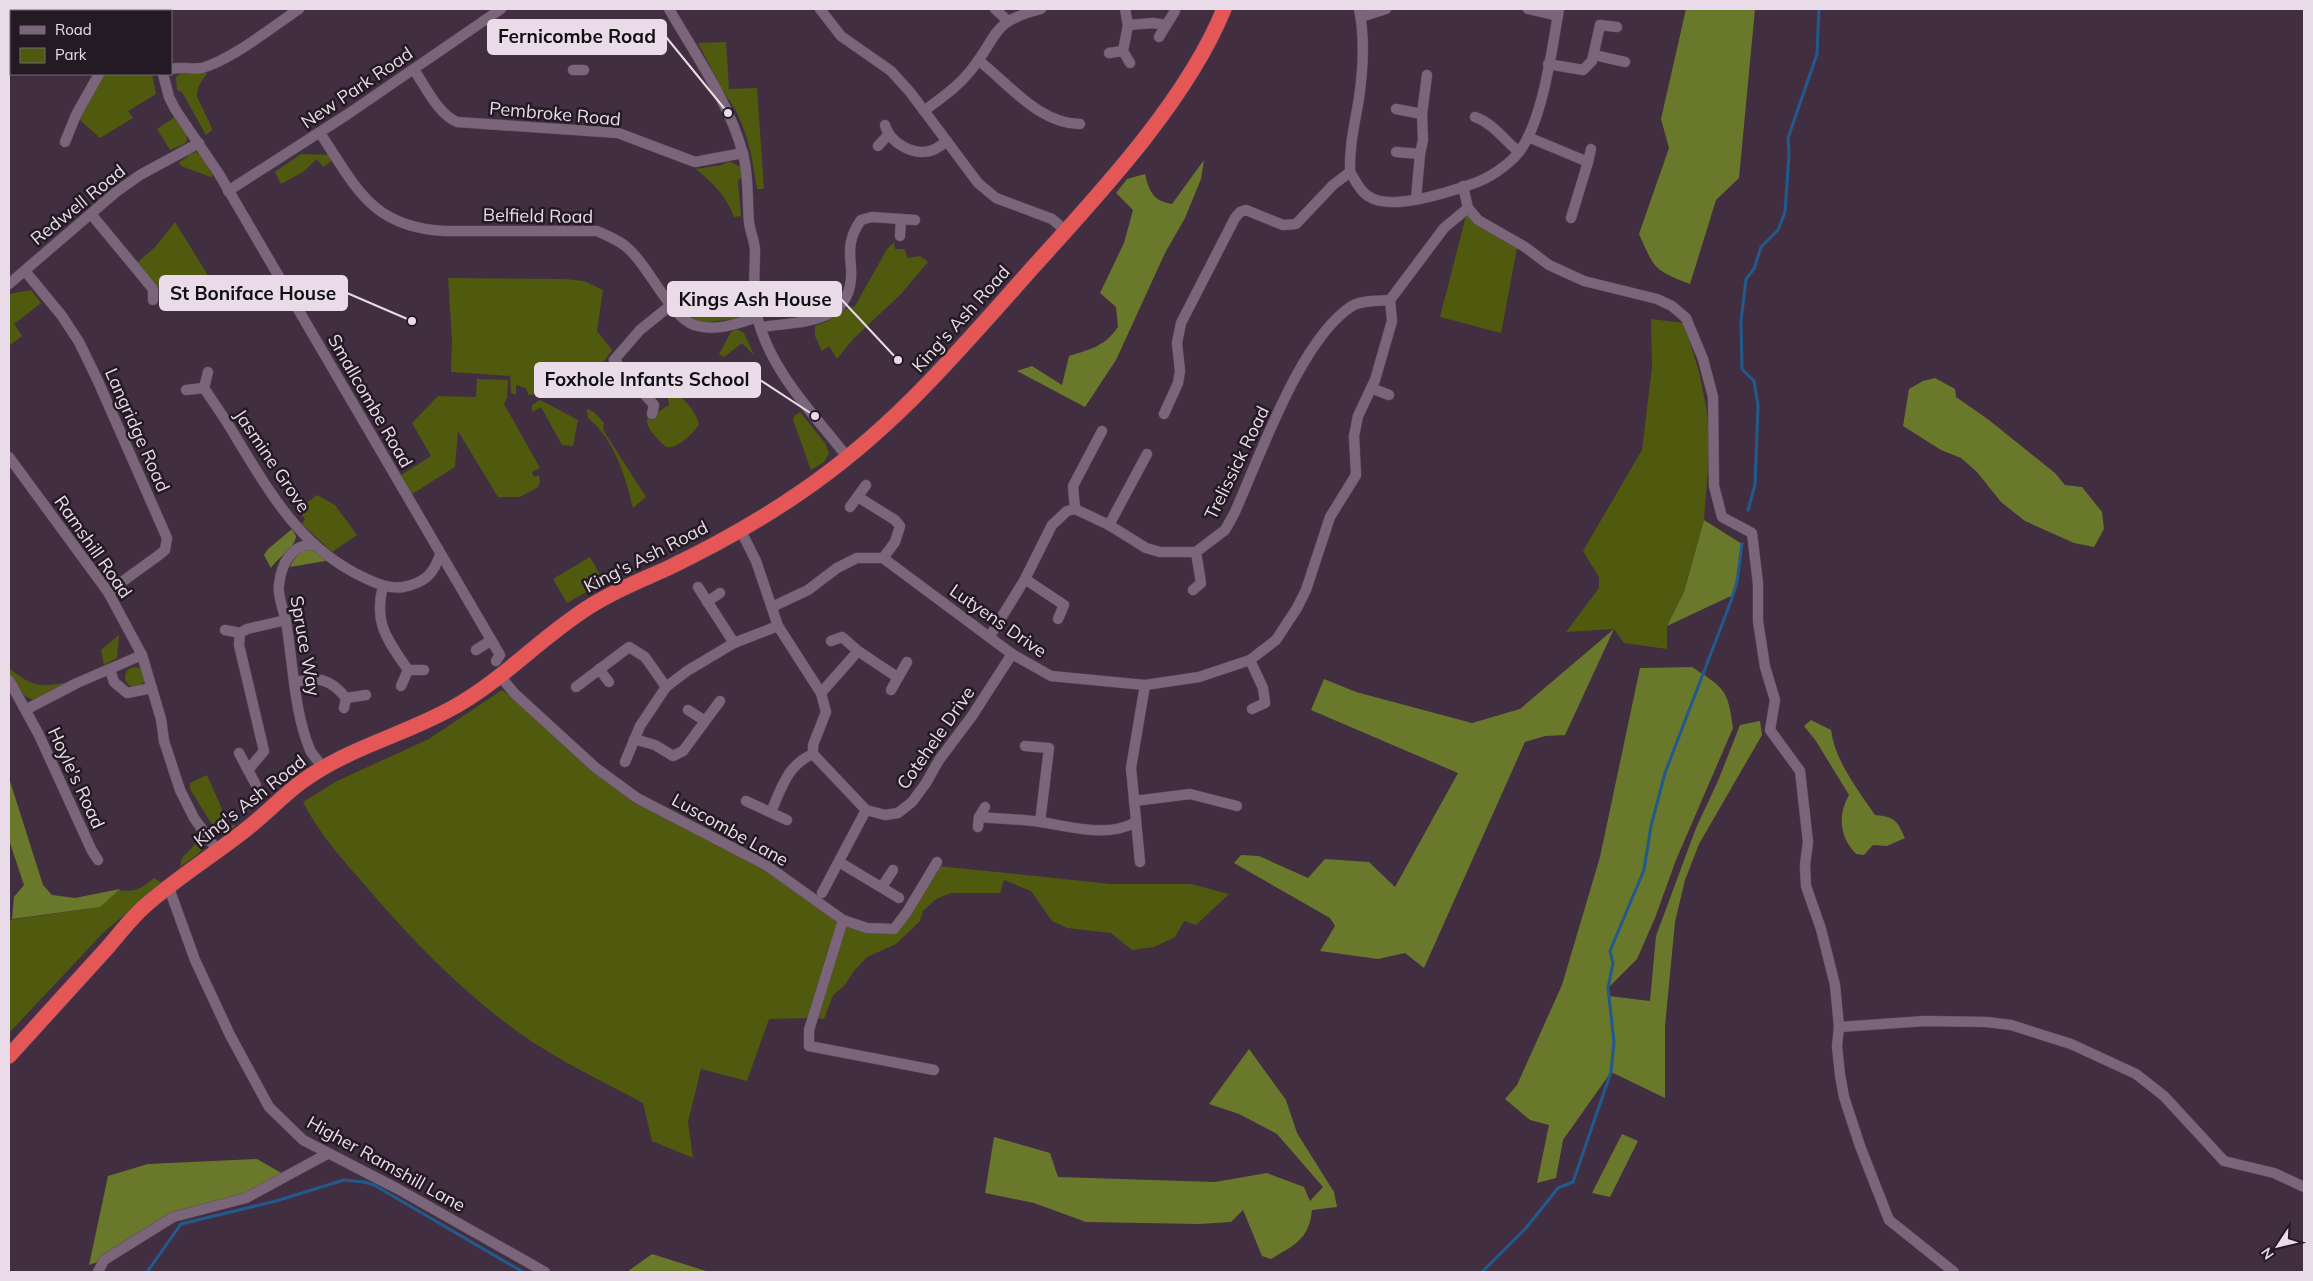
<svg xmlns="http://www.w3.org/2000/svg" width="2313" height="1281" font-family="Mulish,sans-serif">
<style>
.green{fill:#4f5a0e}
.forest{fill:#6a782b}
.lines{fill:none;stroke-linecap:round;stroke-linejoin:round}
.stream{stroke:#225a8e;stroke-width:3}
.minor-casing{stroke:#5e4d5e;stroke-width:11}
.highway-casing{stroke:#5e4d5e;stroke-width:16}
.minor{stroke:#7b657a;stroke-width:10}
.highway{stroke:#e45756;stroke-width:15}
.labels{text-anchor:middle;stroke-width:5;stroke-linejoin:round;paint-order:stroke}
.street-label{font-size:18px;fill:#e9dce8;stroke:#231a23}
.leader{fill:none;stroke:#e9dce8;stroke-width:2}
.callout-dot{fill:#e9dce8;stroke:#231a23;stroke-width:2}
.callout{fill:#e9dce8;stroke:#e9dce8;stroke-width:2}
.callout-label{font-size:19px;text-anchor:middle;font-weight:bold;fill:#111}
</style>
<rect width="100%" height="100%" fill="#422e41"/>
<!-- green -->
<g class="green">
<path d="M 726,42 L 729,89 L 757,88 L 764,189 L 757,189 C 752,155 746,120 724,93 L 698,43 Z"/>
<path d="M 206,72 L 207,74 C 201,81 197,87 197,97 L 211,126 L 212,130 L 206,135 L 182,92 L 177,90 L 176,77 L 182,73 L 186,74 Z"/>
<polygon points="104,74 152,74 156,94 128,111 133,118 100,138 79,119"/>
<polygon points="175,117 186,132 187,140 184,144 170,150 157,129"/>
<path d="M 196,152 C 204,156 208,168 213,176 L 211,177 L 181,166 L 179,162 L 187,157 L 189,154 Z"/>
<polygon points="301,154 330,155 333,160 323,167 317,159 303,172 281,184 275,172"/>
<path d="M 729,161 L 740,167 L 742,176 L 738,181 L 741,216 L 734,217 C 726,196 714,184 696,169 L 722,165 Z"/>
<polygon points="1468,208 1518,243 1501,333 1440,317"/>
<polygon points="175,222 212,282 205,307 164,293 137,263 155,247"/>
<polygon points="894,242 895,249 905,249 907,258 920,256 928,262 901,294 854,338 837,359 829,346 822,351 815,336 815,326 828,321 843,310 855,306 887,249"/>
<polygon points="448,278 565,279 584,281 603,290 597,331 612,350 596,373 555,392 529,395 526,388 516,385 516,395 511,393 510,376 451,372 452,339"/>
<polygon points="742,289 740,318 703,323 687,316 703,305"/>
<polygon points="31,290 41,303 14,324 22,336 9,346 9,294"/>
<polygon points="1651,319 1684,323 1699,372 1706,406 1710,443 1704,520 1684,592 1667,626 1667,649 1624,643 1614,629 1566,632 1599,588 1599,577 1583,551 1642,450 1652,367"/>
<polygon points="737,329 744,333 754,355 742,343 724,357 719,354 731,332"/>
<polygon points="477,379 508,380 507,398 504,404 540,468 532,472 534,477 539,475 540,481 538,487 520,497 498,497 458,431 455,467 409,496 398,477 431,456 412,423 438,396 476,397"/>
<path d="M 675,395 C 685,397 697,414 699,424 C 695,432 676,450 667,447 C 662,445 658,439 655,436 C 651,431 648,428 647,422 L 648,417 L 653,421 L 658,412 L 669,405 L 668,398 Z"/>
<polygon points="540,400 578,420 573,446 562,445 541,407 532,412 532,405"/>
<path d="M 587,409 L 594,412 L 604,423 L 603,429 L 605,433 L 646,497 L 633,508 C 625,476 615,440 588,418 Z"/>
<polygon points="800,412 825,443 829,453 824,462 811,470 793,420 794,416"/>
<polygon points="317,495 335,505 357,535 332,552 302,524 305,519 298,510"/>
<polygon points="590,557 604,582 567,603 553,579"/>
<polygon points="119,635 117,658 104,665 101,650"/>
<circle cx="135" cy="677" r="10"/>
<path d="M 9,668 C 33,688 41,687 70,682 L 35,700 C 23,699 9,680 9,668 Z"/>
<path d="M 502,690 L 636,801 L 764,869 L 837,922 L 807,1018 L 769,1019 L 747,1081 L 701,1069 L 688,1122 L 693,1158 L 652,1141 L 643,1103 C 602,1081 557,1060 518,1032 C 460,990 410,938 363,883 C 341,858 318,832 303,802 L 337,781 L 429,739 Z"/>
<polygon points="207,775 229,825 236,825 226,835 216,831 190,789 190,783"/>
<path d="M 204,835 C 209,851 191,858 180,867 L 182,858 Z"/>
<polygon points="938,866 1111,884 1191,884 1229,894 1196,925 1184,921 1175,937 1154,947 1132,950 1111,933 1067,928 1052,921 1031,891 1004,880 1000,893 951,893 936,899 923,911 920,921 896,944 867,957 854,971 844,986 833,995 824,1019 816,1018 844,923 893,932"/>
<path d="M 154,878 L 162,883 L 104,932 L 9,1033 L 9,920 L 99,907 L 119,890 C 134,893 143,888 154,878 Z"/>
</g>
<!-- forest -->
<g class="forest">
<path d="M 1686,9 L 1755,9 L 1739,178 L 1716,200 L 1690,284 C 1653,270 1655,269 1639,234 L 1669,148 L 1661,119 Z"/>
<path d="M 1204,160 L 1201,179 L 1185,218 L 1165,253 L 1116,360 L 1085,407 L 1017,371 L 1032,366 L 1062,385 L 1069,356 C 1091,349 1104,347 1118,327 L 1116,307 L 1100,293 L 1124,243 L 1133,210 L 1116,193 L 1127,179 L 1145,174 C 1149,191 1153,201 1172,204 Z"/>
<polygon points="1935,378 1955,389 1956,397 1989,420 2055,473 2065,485 2082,487 2102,512 2104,529 2094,547 2074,543 2025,521 2001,502 1977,472 1961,458 1941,450 1903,426 1909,389 1923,381"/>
<polygon points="1704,520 1742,544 1737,582 1733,595 1667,626 1684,592"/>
<path d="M 292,529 L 296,536 C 295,549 278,557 271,568 L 264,555 L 268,549 Z"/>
<path d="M 311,547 L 331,560 L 290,567 C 293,559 301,549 311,547 Z"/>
<polygon points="1614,629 1565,735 1545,736 1525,742 1424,968 1405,953 1378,959 1320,951 1335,926 1330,918 1234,863 1241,855 1259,856 1308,878 1325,859 1369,862 1395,887 1458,773 1311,710 1324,679 1356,692 1472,723 1520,709"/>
<path d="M 1692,667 C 1724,688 1728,689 1733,728 L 1676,860 L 1655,918 L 1637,959 L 1608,988 L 1609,996 L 1650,1001 L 1656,936 L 1696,828 L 1718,781 L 1740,725 L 1760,721 L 1762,735 L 1699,844 L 1685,880 L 1675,922 L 1665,1026 L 1665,1098 L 1611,1072 L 1563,1140 L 1556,1178 L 1537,1183 L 1549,1125 L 1530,1120 L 1505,1099 L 1517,1085 L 1562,985 L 1600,857 L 1640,668 Z"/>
<path d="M 1811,720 L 1831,730 C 1835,761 1858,790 1875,815 C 1896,817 1897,821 1905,838 L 1887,846 L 1873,845 L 1864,855 L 1856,854 C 1840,837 1837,816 1849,795 L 1816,741 L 1804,726 Z"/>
<polygon points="9,778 43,885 52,895 75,898 120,889 100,907 12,919 14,897 24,885 9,840"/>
<path d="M 1249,1049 L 1286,1100 L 1297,1133 L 1334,1192 L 1337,1207 L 1312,1210 C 1309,1240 1294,1245 1271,1259 L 1262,1256 L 1243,1210 L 1231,1222 L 1199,1224 L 1086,1222 L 1034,1203 L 985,1193 L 994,1137 L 1050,1153 L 1058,1177 L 1215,1182 L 1267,1173 L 1304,1187 L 1310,1201 L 1323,1187 L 1277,1134 L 1239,1114 L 1209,1104 Z"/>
<polygon points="1622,1134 1638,1141 1610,1197 1592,1193"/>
<polygon points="257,1159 285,1175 259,1191 173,1217 104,1260 89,1265 108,1176 148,1164"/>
<polygon points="652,1254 709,1272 627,1272"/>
</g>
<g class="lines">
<!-- stream -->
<g class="stream">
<polyline points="1748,510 1755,485 1758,405 1754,381 1742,369 1741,321 1746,279 1754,269 1761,247 1778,230 1785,212 1789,154 1788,138 1817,54 1819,9"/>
<polyline points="147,1272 181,1224 276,1201 344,1180 364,1182 374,1185 523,1272"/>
<polyline points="1482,1272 1526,1228 1558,1188 1573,1182 1611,1072 1614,1042 1608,988 1613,963 1610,951 1644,870 1651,826 1665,773 1731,601 1737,582 1742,544"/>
</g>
<!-- minor casing -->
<g class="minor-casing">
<g id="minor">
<path d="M 669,9 C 695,54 730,104 743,154 C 749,176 747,199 749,222 C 750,232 755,241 755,251 C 755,272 752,295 757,316 C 770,371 814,414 848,458"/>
<polyline points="820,9 841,36 891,71 910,92 978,183 996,198 1052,219 1066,231"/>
<polyline points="995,9 1007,20"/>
<polyline points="1125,9 1128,25 1153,23 1166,25"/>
<polyline points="1528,9 1558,16"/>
<polyline points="148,11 150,9"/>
<polyline points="164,11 164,9"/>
<polyline points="1361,17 1386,9"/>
<polyline points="1128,25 1123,51 1130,63"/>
<polyline points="1159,37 1175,11"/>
<polyline points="1109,53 1123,51"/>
<polyline points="1594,55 1625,62"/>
<path d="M 978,60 C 1008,83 1039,124 1080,124"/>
<polyline points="1548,64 1583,70 1592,61 1600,25 1617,27"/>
<path d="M 171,69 C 184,66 191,70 202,68 C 233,59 272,27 299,9"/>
<path d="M 414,70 C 426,87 438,114 457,122 L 618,133 L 695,162 L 743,153"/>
<polyline points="573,70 584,70"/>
<polyline points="163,74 169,97 175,109 219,174 500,655 496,661"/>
<polyline points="1396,109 1422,114"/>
<path d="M 924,111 C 941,98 958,87 971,70 C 1000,34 990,22 1041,9"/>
<path d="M 1475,117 C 1493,123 1504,140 1519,152"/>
<path d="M 885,125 C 890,143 914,157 933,150 C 938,148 943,144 947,141"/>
<path d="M 320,133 C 356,187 371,227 444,231 L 597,231 C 606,235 616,239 624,245 C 648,263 669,316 694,325 C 715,332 737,324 757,317"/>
<polyline points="1528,137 1588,162 1571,218"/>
<polyline points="65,142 76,115 99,74"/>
<polyline points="878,146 888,135"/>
<polyline points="1396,152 1420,154"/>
<polyline points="1588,162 1591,149"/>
<path d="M 1350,172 C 1355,180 1360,191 1368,196 C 1390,212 1449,192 1472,184 C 1488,179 1509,165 1519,152 C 1543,121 1552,48 1559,9"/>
<path d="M 1350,172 C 1349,146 1355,123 1359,98 C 1363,70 1365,37 1359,9"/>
<polyline points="1463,186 1468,208 1478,220 1525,247 1549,265 1584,281 1657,299 1672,306 1686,318 1703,359 1713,397 1714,486 1722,517 1752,533 1758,584 1758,621 1765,667 1775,700 1770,730 1800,771 1808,842 1805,865 1806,886 1821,929 1835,985 1839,1027 1837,1046 1840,1075 1844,1097 1860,1146 1889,1220 1954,1272"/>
<polyline points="228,191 348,114 501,9"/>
<polyline points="1416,199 1420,154 1423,140 1422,114 1427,75"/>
<polyline points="91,214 153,289 153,300"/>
<polyline points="900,236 901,219"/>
<polyline points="25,271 62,316 79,342 97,379 167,538 165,550 159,555 108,592"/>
<polyline points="9,284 116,192 140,175 199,143"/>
<path d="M 762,327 C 803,321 855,324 851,268 C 849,249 849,237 861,220 L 872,217 L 915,220"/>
<polyline points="204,388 208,372"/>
<polyline points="1371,388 1389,395"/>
<path d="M 186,390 L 204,388 C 215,405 227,421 237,439 C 272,496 302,550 367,579 C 378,584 390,589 403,587 C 424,583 433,575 440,555"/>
<polyline points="652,414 654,405 614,360 640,330 671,305"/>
<polyline points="1164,414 1178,383 1180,371 1177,343 1181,323 1235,218 1240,212 1246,210 1283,225 1296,224 1333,185 1350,172"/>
<polyline points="9,457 108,592 142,655 161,719 164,741 180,790 194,818 217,850"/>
<polyline points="858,497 895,520 900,526 895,542 883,558"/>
<polyline points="850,507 866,485"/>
<polyline points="1075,509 1073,486 1102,431"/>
<polyline points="1109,525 1147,454"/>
<polyline points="740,529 756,561 778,626 821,693 826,712 813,745 813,754 866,810 885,815 898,813 912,802 926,783 939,760 972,716 1012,654"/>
<path d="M 315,545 C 292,543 281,564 279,585 C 277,596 284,610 286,622 C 293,662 294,712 310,750 C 313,756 319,762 324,768"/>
<polyline points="1025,579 1064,605 1058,619"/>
<path d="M 383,586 C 373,624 388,640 408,670 L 424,670"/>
<polyline points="698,587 734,643"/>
<polyline points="1193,590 1201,583 1196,552"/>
<polyline points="707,602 720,593"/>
<polyline points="772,607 808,590 837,568 857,558 883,558 1012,654 1051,676 1145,685 1199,677 1250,660 1276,640 1297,608 1306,590 1330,517 1356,475 1354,436 1358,416 1375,380 1392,321 1390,300 1444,228 1468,208"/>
<polyline points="225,630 240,633"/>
<path d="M 990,636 L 1025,579 L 1052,525 L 1067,511 L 1075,509 L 1109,525 L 1146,548 L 1160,552 L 1196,552 L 1225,530 L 1234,514 C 1260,457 1300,339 1352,306 C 1362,300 1379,301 1390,300"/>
<polyline points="831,641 842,637 858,651 897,677"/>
<polyline points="476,650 490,641"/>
<polyline points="1250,660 1263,688 1265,703 1252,709"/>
<polyline points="599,669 609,682"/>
<polyline points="110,670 114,682 127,693 152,688"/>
<polyline points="500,676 514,693 596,768 637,798 766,865 843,920 867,928 894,929 907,912 937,862"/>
<polyline points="9,680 39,735 92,851 98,860"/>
<path d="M 295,682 C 318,677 330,678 346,698 L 344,708"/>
<polyline points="401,686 408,670"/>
<polyline points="576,687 629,647 645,657 666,687"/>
<polyline points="891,690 907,662"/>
<polyline points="821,693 858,651"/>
<polyline points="346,698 366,695"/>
<polyline points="27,709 77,683 142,655"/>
<polyline points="688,710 705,721"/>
<polyline points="634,739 655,745 673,756 683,751 720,701"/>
<polyline points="1025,746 1049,748 1040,822"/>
<polyline points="239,753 248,770"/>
<polyline points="625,762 640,726 666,687 687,671 734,643 778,626"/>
<polyline points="256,785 248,770 264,751 239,645 240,633 247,629 286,620"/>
<polyline points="746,801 787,820"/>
<polyline points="1134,801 1190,794 1237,806"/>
<path d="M 771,812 C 781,789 787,765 813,754"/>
<path d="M 979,817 C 1000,819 1021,819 1041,822 C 1071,827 1108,838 1136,822"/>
<polyline points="978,827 979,817 985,807"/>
<polyline points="839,862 899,898"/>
<polyline points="1140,862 1131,768 1145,685"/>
<polyline points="882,887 893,870"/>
<polyline points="169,888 195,960 230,1035 269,1107 303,1140 398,1189 545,1272"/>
<polyline points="822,893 866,810"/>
<polyline points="843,920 809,1030 809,1046 934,1070"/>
<polyline points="1839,1027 1925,1021 1987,1022 2011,1025 2071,1044 2136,1074 2164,1096 2224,1161 2274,1173 2304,1187"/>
<polyline points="98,1272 104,1260 173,1217 246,1198 327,1154"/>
</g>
</g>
<!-- highway casing -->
<g class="highway-casing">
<path id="highway" d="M 9,1056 C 42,1020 75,983 108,947 C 120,933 132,917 146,905 C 177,878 212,856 244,831 C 264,816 281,797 300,783 C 349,746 410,734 461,703 C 508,675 546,633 592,605 C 616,590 641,580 666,569 C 712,547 759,521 801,492 C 895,428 960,349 1035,265 C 1101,192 1187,100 1224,9"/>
</g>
<!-- minor -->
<use href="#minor" class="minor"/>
<!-- highway -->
<use href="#highway" class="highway"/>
</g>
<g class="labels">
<!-- street labels -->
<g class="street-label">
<text transform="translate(357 88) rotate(-34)" y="6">New Park Road</text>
<text transform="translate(555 114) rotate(5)" y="6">Pembroke Road</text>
<text transform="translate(78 205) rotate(-39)" y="6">Redwell Road</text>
<text transform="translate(538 216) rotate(1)" y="6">Belfield Road</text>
<text transform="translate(961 319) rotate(-48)" y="6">King's Ash Road</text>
<text transform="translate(370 401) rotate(60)" y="6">Smallcombe Road</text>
<text transform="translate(137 430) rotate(66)" y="6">Langridge Road</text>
<text transform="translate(272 461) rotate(56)" y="6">Jasmine Grove</text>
<text transform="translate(1237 463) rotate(-64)" y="6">Trelissick Road</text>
<text transform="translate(93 547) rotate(55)" y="6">Ramshill Road</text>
<text transform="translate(646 557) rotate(-27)" y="6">King's Ash Road</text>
<text transform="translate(998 621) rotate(35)" y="6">Lutyens Drive</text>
<text transform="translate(305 646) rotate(80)" y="6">Spruce Way</text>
<text transform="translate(936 738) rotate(-55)" y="6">Cotehele Drive</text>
<text transform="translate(76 778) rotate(65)" y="6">Hoyle's Road</text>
<text transform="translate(250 801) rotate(-38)" y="6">King's Ash Road</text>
<text transform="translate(730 830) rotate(29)" y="6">Luscombe Lane</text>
<text transform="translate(386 1164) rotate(29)" y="6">Higher Ramshill Lane</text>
</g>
</g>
<!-- callouts -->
<path class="leader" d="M728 113L666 37M412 321L347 293M898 360L841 299M815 416L760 380"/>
<g class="callout-dot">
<circle cx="728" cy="113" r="5"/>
<circle cx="412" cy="321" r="5"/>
<circle cx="898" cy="360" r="5"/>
<circle cx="815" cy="416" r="5"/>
</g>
<g class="callout">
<rect x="488" y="20" width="178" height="34" rx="5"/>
<rect x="160" y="276" width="187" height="34" rx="5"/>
<rect x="668" y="282" width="173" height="34" rx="5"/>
<rect x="535" y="363" width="225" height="34" rx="5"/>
</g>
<g class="callout-label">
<text x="577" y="43">Fernicombe Road</text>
<text x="253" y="300">St Boniface House</text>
<text x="755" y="306">Kings Ash House</text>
<text x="647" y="386">Foxhole Infants School</text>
</g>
<!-- border -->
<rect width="2313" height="1281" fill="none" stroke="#e9dce8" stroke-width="20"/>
<!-- legend -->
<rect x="10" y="10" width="162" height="65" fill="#231a23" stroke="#726872"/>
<rect x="20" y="26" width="25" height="8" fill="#7b657a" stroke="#726872"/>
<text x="55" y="35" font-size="15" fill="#e9dce8">Road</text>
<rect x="20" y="48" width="25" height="15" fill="#4f5a0e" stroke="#726872"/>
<text x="55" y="60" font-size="15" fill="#e9dce8">Park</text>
<!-- north arrow -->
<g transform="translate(2278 1246) rotate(235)" stroke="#231a23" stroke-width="4" paint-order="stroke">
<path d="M0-4L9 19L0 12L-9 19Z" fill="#e9dce8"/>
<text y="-8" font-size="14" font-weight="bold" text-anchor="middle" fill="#e9dce8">N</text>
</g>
</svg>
